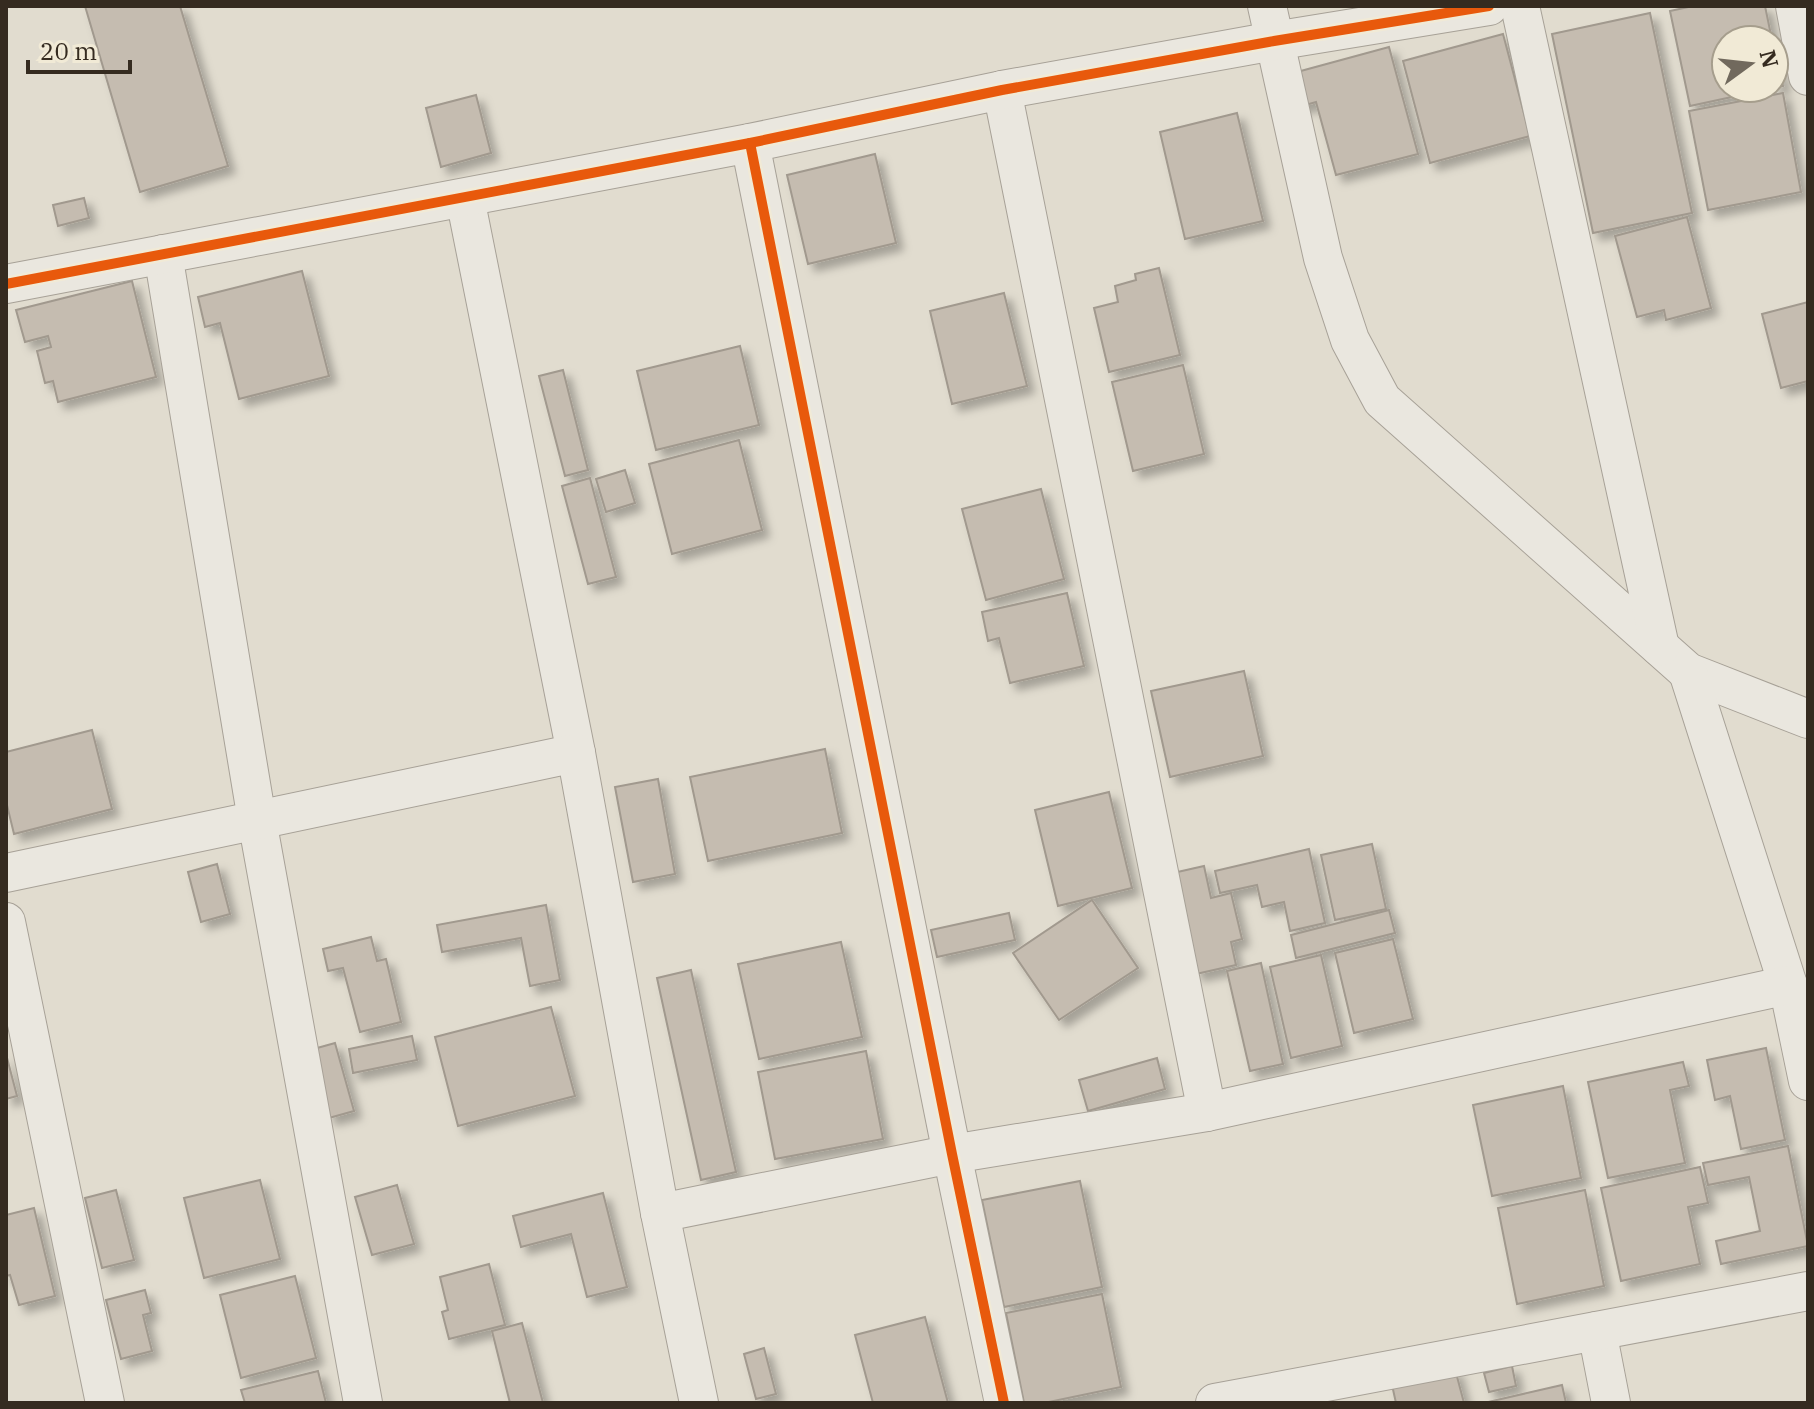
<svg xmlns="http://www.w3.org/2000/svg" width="1814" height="1409" font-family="'IBM Plex Serif',serif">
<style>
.building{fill:#c5bcb0;stroke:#a1998e;stroke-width:2;filter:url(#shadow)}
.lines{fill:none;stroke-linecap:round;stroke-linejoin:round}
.minor-casing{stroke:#a7a197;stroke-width:40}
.minor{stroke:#eae7df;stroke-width:38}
.cycleway-casing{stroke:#f1ead6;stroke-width:15}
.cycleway{stroke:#e8590c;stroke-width:10}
</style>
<defs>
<filter id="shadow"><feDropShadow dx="7" dy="7" stdDeviation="4" flood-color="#0004"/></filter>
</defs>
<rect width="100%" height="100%" fill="#e1dccf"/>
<!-- building -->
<g class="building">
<polygon points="85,6 180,6 228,166 140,192"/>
<polygon points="1693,6 1765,6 1772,40 1726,40 1726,88 1774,88 1774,47 1783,86 1690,106 1670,11"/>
<polygon points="1650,13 1692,213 1593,233 1552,34"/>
<polygon points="1503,34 1530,136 1430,163 1403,61"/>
<polygon points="1389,47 1418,154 1336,175 1316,102 1295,108 1286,75"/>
<polygon points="1783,93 1801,192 1708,210 1689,111"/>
<polygon points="476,95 491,153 441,167 426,108"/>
<polygon points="1237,113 1263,221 1185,239 1160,132"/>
<polygon points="875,154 896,243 808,264 787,175"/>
<polygon points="84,198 89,218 58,226 53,205"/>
<polygon points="1687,217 1711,308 1666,320 1664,310 1637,317 1615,236"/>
<polygon points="1159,268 1180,355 1109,372 1094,308 1118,302 1115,286 1136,280 1135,274"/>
<polygon points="302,271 329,376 239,399 220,323 205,327 198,297"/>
<polygon points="132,281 156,377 58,402 53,381 45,383 37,351 51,347 48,336 25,342 16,310"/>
<polygon points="1004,293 1027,386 952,404 930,311"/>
<polygon points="1808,302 1808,381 1781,388 1762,314"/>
<polygon points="740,346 759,425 656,450 637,371"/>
<polygon points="1183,365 1204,454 1133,471 1112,382"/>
<polygon points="563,370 588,470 565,476 539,376"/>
<polygon points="739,440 762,530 672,554 649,464"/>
<polygon points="625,470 635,503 606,512 596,479"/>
<polygon points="590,478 616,577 588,584 562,486"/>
<polygon points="1041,489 1064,579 986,600 962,509"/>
<polygon points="1067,593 1084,666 1010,683 999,638 988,641 982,612"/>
<polygon points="1244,671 1263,756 1170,777 1151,691"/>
<polygon points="92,730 112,809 14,834 6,801 6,752"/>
<polygon points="825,749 842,833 708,861 690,777"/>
<polygon points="658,779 675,874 633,882 615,787"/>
<polygon points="1109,792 1132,888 1058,906 1035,810"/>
<polygon points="1372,844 1386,909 1335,920 1321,855"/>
<polygon points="1309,849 1325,923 1290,931 1284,902 1262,907 1257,885 1220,893 1215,871"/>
<polygon points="217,864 230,914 201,922 188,872"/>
<polygon points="1204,866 1211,898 1231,893 1242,939 1231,942 1236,965 1196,974 1173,873"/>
<polygon points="1092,900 1138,968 1059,1020 1013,953"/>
<polygon points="546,905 560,980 530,986 521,938 442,952 437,925"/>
<polygon points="1389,910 1395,933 1296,958 1291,935"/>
<polygon points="1009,913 1015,940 937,957 931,930"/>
<polygon points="371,937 377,961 386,959 401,1022 360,1032 343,968 328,971 323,949"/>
<polygon points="1393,939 1413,1019 1354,1033 1335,953"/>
<polygon points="841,942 862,1037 759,1059 738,964"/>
<polygon points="1321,955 1342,1046 1291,1058 1270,967"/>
<polygon points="1261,963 1283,1064 1250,1071 1227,971"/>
<polygon points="691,970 736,1172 701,1180 657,978"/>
<polygon points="551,1007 575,1096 458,1126 435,1037"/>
<polygon points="412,1036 417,1060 353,1073 349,1049"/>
<polygon points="335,1043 354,1111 329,1118 310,1050"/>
<polygon points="1766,1048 1785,1140 1741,1149 1730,1096 1715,1100 1707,1060"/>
<polygon points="866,1051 883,1139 775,1159 758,1072"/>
<polygon points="6,1054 17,1096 6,1099"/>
<polygon points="1157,1058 1165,1089 1088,1111 1079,1080"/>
<polygon points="1683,1062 1689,1086 1670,1090 1685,1163 1608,1178 1588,1082"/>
<polygon points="1563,1086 1581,1178 1492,1196 1473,1105"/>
<polygon points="1788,1146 1808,1246 1721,1264 1716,1241 1760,1231 1749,1177 1708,1185 1703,1163"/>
<polygon points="1700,1167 1708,1203 1688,1207 1700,1264 1621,1281 1601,1188"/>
<polygon points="260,1180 280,1259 204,1278 184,1198"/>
<polygon points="1080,1181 1102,1287 1004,1307 982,1200"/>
<polygon points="397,1185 414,1244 372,1255 355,1197"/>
<polygon points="116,1190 134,1260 102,1268 85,1198"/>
<polygon points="1585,1190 1604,1286 1517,1304 1498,1208"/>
<polygon points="603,1193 627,1287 587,1297 571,1234 521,1247 513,1216"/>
<polygon points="34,1208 55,1296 19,1305 10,1275 6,1276 6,1215"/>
<polygon points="489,1264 505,1325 449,1339 442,1312 448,1310 440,1277"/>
<polygon points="295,1276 316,1358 241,1378 220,1295"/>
<polygon points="145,1290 151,1313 143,1315 152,1351 121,1359 106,1300"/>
<polygon points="1102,1294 1121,1387 1044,1403 1024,1403 1006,1313"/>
<polygon points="925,1317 948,1403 873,1403 855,1335"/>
<polygon points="522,1323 543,1403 510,1403 492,1331"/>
<polygon points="764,1348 776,1394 756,1399 744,1354"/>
<polygon points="1512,1366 1516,1386 1489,1392 1484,1373"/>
<polygon points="1455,1369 1464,1403 1396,1403 1392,1385"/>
<polygon points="318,1371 326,1403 245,1403 241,1390"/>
<polygon points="1562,1385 1566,1403 1488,1403 1488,1402"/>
</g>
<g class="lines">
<!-- minor casing -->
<g class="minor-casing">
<g id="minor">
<polyline points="1267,6 1323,258 1350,340 1382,400 1688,672 1808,719"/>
<polyline points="1520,6 1660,647"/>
<polyline points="1795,6 1808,76"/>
<polyline points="1002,90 1207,1112"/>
<polyline points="750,143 952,1154 1004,1403"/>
<polyline points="465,198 576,753 660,1213 699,1403"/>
<polyline points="163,254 257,820 363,1403"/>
<polyline points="6,284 750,143 1002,90 1274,41 1489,6"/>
<polyline points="1688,672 1788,985 1808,1081"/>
<polyline points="6,873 576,753"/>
<polyline points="6,922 105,1403"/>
<polyline points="660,1213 952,1154 1207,1112 1788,985"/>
<polyline points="1597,1331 1611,1403"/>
<polyline points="1215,1403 1808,1291"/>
</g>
</g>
<!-- minor -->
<use href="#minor" class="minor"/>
<!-- cycleway casing -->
<g class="cycleway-casing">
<g id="cycleway">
<polyline points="750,143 952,1154 1004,1403"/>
<polyline points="6,284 750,143 1002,90 1274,41 1489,6"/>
</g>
</g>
<!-- cycleway -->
<use href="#cycleway" class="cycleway"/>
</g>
<!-- border -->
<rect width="1814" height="1409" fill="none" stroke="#352b20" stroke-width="16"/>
<!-- north arrow -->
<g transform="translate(1750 64) rotate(75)"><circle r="38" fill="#f1ead6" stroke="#a69e8d" stroke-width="2"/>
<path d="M0-6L14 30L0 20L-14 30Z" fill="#71695d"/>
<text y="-12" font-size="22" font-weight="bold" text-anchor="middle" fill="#352b20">N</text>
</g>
<!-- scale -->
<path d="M28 60v12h102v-12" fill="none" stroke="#352b20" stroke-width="4"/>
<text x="40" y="60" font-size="24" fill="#352b20" stroke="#f1ead6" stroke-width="6" paint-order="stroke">20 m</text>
</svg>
